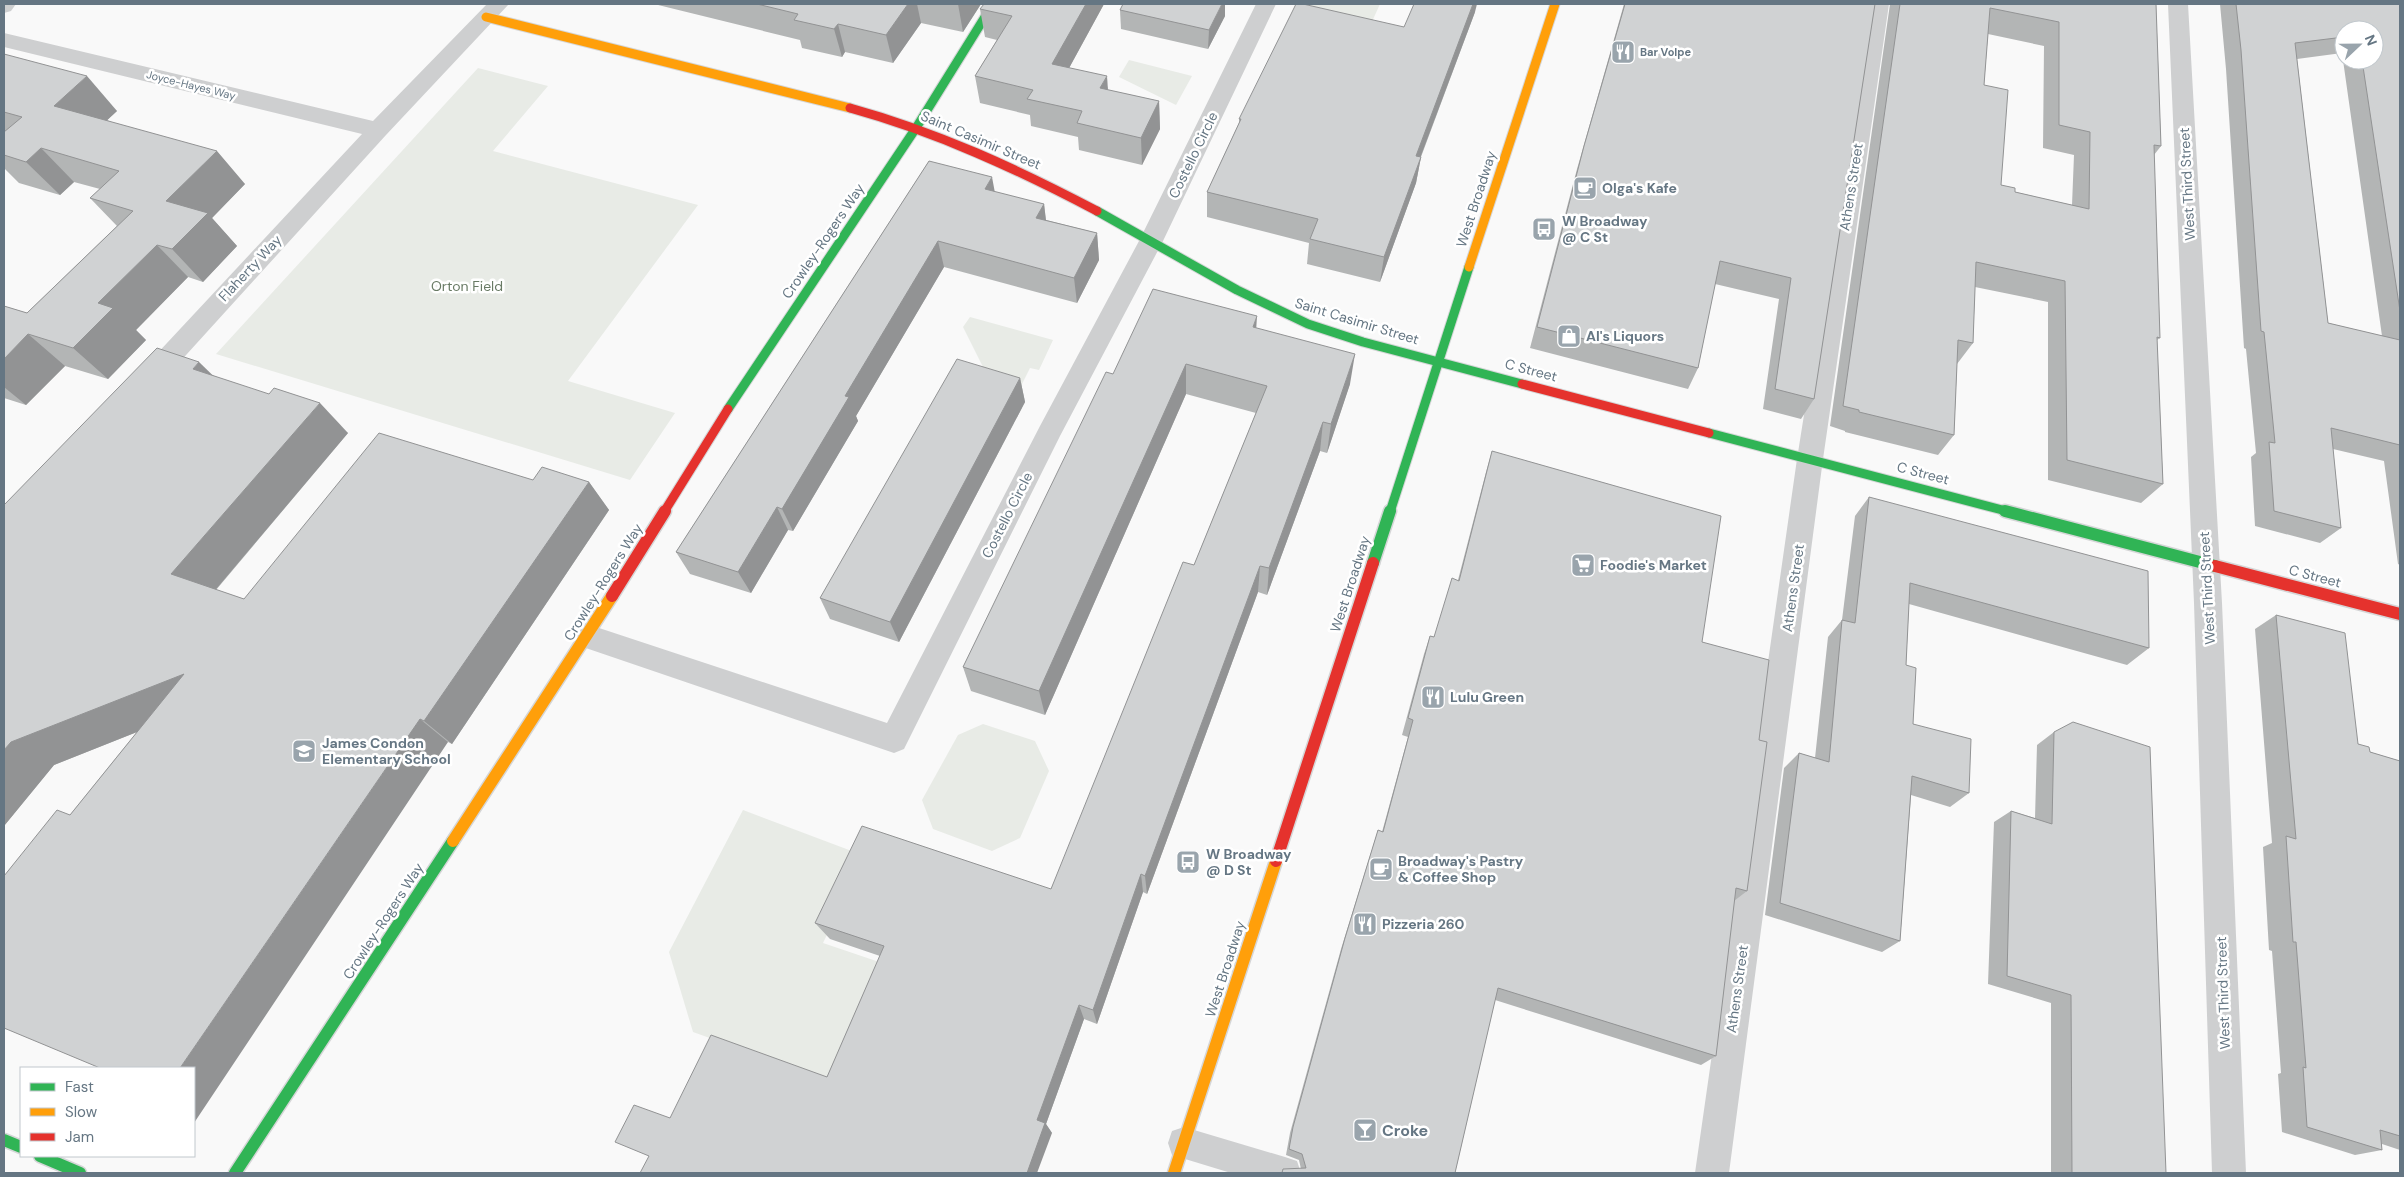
<svg xmlns="http://www.w3.org/2000/svg" width="2404" height="1177" font-family="'DM Sans',sans-serif">
<style>
.green{fill:#e8ebe6}
.lines{fill:none;stroke-linecap:round;stroke-linejoin:round}
.fast-far1-casing{stroke:#d5d6d7;stroke-width:11}
.fast-casing{stroke:#d5d6d7;stroke-width:15}
.slow-far1-casing{stroke:#d5d6d7;stroke-width:11}
.slow-casing{stroke:#d5d6d7;stroke-width:15}
.jam-far1-casing{stroke:#d5d6d7;stroke-width:11}
.jam-casing{stroke:#d5d6d7;stroke-width:15}
.lane{fill:#cecfd0;fill-rule:evenodd}
.street{fill:#cecfd0;fill-rule:evenodd}
.fast-far1{stroke:#30b455;stroke-width:9}
.fast{stroke:#30b455;stroke-width:12}
.slow-far1{stroke:#ff9f0a;stroke-width:9}
.slow{stroke:#ff9f0a;stroke-width:12}
.jam-far1{stroke:#e5322d;stroke-width:9}
.jam{stroke:#e5322d;stroke-width:12}
.wall{fill:#b3b5b5;fill-rule:evenodd}
.shaded-wall{fill:#929394}
.building{fill:#d0d2d3;stroke:#929394;fill-rule:evenodd}
.labels{text-anchor:middle;stroke-width:5;stroke-linejoin:round;paint-order:stroke}
.far-poi-label{font-size:11px;font-weight:bold;fill:#657683;stroke:#fff;text-anchor:start}
.far-street-label{font-size:11px;fill:#657683;stroke:#fff}
.street-label{font-size:14px;fill:#657683;stroke:#fff}
.poi-label{font-size:14px;font-weight:bold;fill:#657683;stroke:#fff;text-anchor:start}
.park-label{font-size:14px;fill:#687a64;stroke:#fff}
.near-poi-label{font-size:16px;font-weight:bold;fill:#657683;stroke:#fff;text-anchor:start}
</style>
<rect width="100%" height="100%" fill="#f9f9f9"/>
<!-- green -->
<g class="green">
<polygon points="1311,4 1380,4 1370,26 1305,16"/>
<polygon points="1129,60 1192,76 1176,105 1119,77"/>
<polygon points="478,68 548,86 493,151 698,205 568,381 675,413 630,480 216,354"/>
<polygon points="970,317 1053,340 1039,370 1030,368 1019,390 990,381 963,327"/>
<polygon points="983,724 1035,741 1049,771 1020,838 992,851 933,829 922,800 958,735"/>
<polygon points="743,810 865,856 823,943 891,966 838,1084 693,1032 669,952"/>
</g>
<g class="lines">
<!-- fast-far1 casing -->
<g class="fast-far1-casing">
<g id="fast-far1">
<polyline points="1097,211 1237,290 1308,324 1363,342 1522,384"/>
<polyline points="728,409 916,128 993,4"/>
<polyline points="1709,433 2010,512"/>
<polyline points="1390,512 1469,267"/>
</g>
</g>
<!-- fast casing -->
<g class="fast-casing">
<g id="fast">
<polyline points="2005,511 2215,566"/>
<polyline points="1373,563 1390,511"/>
<polyline points="4,1140 21,1147"/>
<polyline points="40,1156 80,1173"/>
<polyline points="235,1173 453,841"/>
</g>
</g>
<!-- slow-far1 casing -->
<g class="slow-far1-casing">
<g id="slow-far1">
<polyline points="486,17 850,108"/>
<polyline points="1469,267 1555,4"/>
</g>
</g>
<!-- slow casing -->
<g class="slow-casing">
<g id="slow">
<polyline points="453,841 612,596"/>
<polyline points="1174,1173 1276,861"/>
</g>
</g>
<!-- jam-far1 casing -->
<g class="jam-far1-casing">
<g id="jam-far1">
<path d="M 850,108 C 937,132 1017,169 1097,211"/>
<polyline points="1522,384 1709,433"/>
<polyline points="664,512 728,409"/>
</g>
</g>
<!-- jam casing -->
<g class="jam-casing">
<g id="jam">
<polyline points="2215,566 2400,614"/>
<polyline points="612,596 665,511"/>
<polyline points="1276,861 1373,563"/>
</g>
</g>
<!-- lane -->
<polygon class="lane" points="1184,1127 1285,1157 1297,1161 1301,1173 1231,1173 1172,1155 1168,1143 1172,1131"/>
<!-- street -->
<g class="street">
<polygon points="4,4 16,4 11,11 4,13"/>
<polygon points="487,4 509,4 386,135 157,387 148,390 139,387 136,380 139,373 362,134 4,47 4,33 373,121"/>
<polygon points="1256,4 1276,4 1163,241 1060,436 904,749 894,753 577,645 573,636 577,627 587,624 887,723 1040,426 1139,241"/>
<polygon points="1869,4 1889,4 1823,459 1729,1173 1695,1173 1797,459"/>
<polygon points="2168,4 2188,4 2222,603 2246,1173 2212,1173 2194,603"/>
</g>
<!-- fast-far1 -->
<use href="#fast-far1" class="fast-far1"/>
<!-- fast -->
<use href="#fast" class="fast"/>
<!-- slow-far1 -->
<use href="#slow-far1" class="slow-far1"/>
<!-- slow -->
<use href="#slow" class="slow"/>
<!-- jam-far1 -->
<use href="#jam-far1" class="jam-far1"/>
<!-- jam -->
<use href="#jam" class="jam"/>
</g>
<!-- wall -->
<g class="wall">
<polygon points="654,4 981,4 963,32 921,23 893,63 845,52 842,57 802,48 800,40"/>
<polygon points="1104,4 1069,68 1108,90 1159,101 1160,129 1142,165 1079,150 1078,137 1031,126 1030,115 980,103 975,76 997,40 985,37 980,9"/>
<polygon points="1624,4 1875,4 1814,399 1801,419 1763,409 1779,299 1715,284 1698,368 1688,389 1530,348 1577,169"/>
<path d="M 1890,4 L 2156,4 L 2161,146 L 2154,155 L 2160,338 L 2157,340 L 2163,484 L 2141,503 L 2048,480 L 2048,302 L 1975,287 L 1973,343 L 1957,364 L 1954,435 L 1938,455 L 1845,432 L 1845,431 L 1830,426 ZM 1988,34 L 2044,46 L 2043,148 L 2074,155 L 2072,205 L 2015,192 L 2001,185 L 1984,85 Z"/>
<path d="M 2220,4 L 2400,4 L 2400,565 L 2398,564 L 2384,461 L 2333,449 L 2341,528 L 2320,543 L 2255,526 L 2251,457 L 2256,453 L 2246,349 L 2244,348 L 2226,69 ZM 2344,30 L 2374,30 L 2374,60 L 2344,60 ZM 2342,53 L 2382,336 L 2328,323 L 2297,59 Z"/>
<polygon points="1120,10 1225,16 1208,49 1121,29"/>
<polygon points="1475,12 1421,157 1416,183 1380,282 1307,264 1309,243 1207,217 1207,192 1239,123 1239,119 1404,27"/>
<polygon points="4,54 117,111 107,120 245,184 212,218 237,246 203,282 188,277 136,330 146,340 108,379 65,366 26,405 4,398 4,306 27,313 117,226 90,198 100,189 74,182 60,195 19,183 4,168"/>
<polygon points="929,161 995,192 1044,204 1046,220 1097,233 1099,260 1077,303 944,267 856,416 858,421 793,531 788,530 751,593 690,574 676,552"/>
<polygon points="1256,328 1350,384 1327,453 1320,451 1267,595 1258,592 1147,894 1143,892 1097,1024 1084,1019 1046,1124 1052,1133 670,1118 827,1077 880,956 830,939 815,923 1051,889 1194,565 1256,413 1186,394 1045,715 971,691 963,667 1113,374"/>
<polygon points="212,375 348,433 216,590 244,599 533,480 589,482 609,510 452,744 448,742 70,815 137,732 54,765 4,826 4,505"/>
<polygon points="1020,378 1025,402 899,642 830,619 820,598"/>
<polygon points="1492,451 1702,642 1759,740 1747,891 1734,901 1716,1056 1701,1065 1495,1000 1455,1173 1281,1173 1283,1169 1301,1169 1299,1160 1286,1155 1290,1133 1341,949 1378,830 1382,832 1408,737 1402,735 1424,654 1430,636 1434,637 1458,580 1486,472"/>
<polygon points="1869,497 2149,648 2127,665 1909,604 1906,665 1913,724 1969,793 1950,807 1911,795 1900,941 1882,952 1765,915 1784,768 1799,753 1815,758 1828,637 1842,620 1855,516"/>
<polygon points="2276,615 2358,744 2370,752 2400,761 2400,1150 2382,1144 2382,1150 2355,1155 2282,1132 2278,1074 2281,1073 2272,951 2269,950 2263,847 2272,843 2255,629"/>
<polygon points="2054,732 2166,1173 2051,1173 2051,1003 1988,984 1994,822 2011,811 2035,818 2037,745"/>
</g>
<!-- shaded-wall -->
<g class="shaded-wall">
<polygon points="908,4 917,4 921,23 893,63 886,35"/>
<polygon points="958,4 981,4 963,32"/>
<polygon points="1086,4 1104,4 1056,92 1052,64"/>
<polygon points="1222,4 1225,4 1225,16 1208,49 1209,30"/>
<polygon points="1473,4 1477,4 1475,12 1411,182 1416,156"/>
<polygon points="838,24 845,52 842,57 834,29"/>
<polygon points="87,76 117,111 86,140 54,106"/>
<polygon points="1107,76 1109,104 1100,88"/>
<polygon points="1159,101 1160,129 1142,165 1141,138"/>
<polygon points="41,148 74,182 60,195 26,162"/>
<polygon points="217,151 245,184 212,218 237,246 203,282 172,249 166,201"/>
<polygon points="1421,157 1416,183 1380,282 1384,257"/>
<polygon points="992,177 997,204 985,189"/>
<polygon points="1044,204 1047,230 1036,218"/>
<polygon points="1097,233 1099,260 1077,303 1074,278"/>
<polygon points="938,241 944,267 856,416 858,421 793,531 782,509 845,396"/>
<polygon points="157,245 188,277 136,330 146,340 108,379 73,348 98,303"/>
<polygon points="1257,316 1255,347 1253,327"/>
<polygon points="28,334 65,366 26,405 4,387 4,359"/>
<polygon points="1355,354 1350,384 1327,453 1331,424"/>
<polygon points="199,362 231,393 193,369"/>
<polygon points="1186,364 1186,394 1045,715 1039,691"/>
<polygon points="1020,378 1025,402 899,642 890,622"/>
<polygon points="320,403 348,433 206,601 171,574"/>
<polygon points="1323,422 1320,451 1267,595 1269,568"/>
<polygon points="589,482 609,510 452,744 424,721"/>
<polygon points="777,507 788,530 751,593 738,572"/>
<polygon points="1260,566 1258,592 1147,894 1145,876"/>
<polygon points="184,674 220,699 54,765 4,826 4,750 11,742"/>
<polygon points="420,719 448,742 194,1123 194,1068 180,1068"/>
<polygon points="1141,874 1143,892 1097,1024 1093,1010"/>
<polygon points="1079,1005 1084,1019 1046,1124 1052,1133 1037,1173 1027,1173 1037,1120"/>
</g>
<!-- building -->
<g class="building">
<polygon points="757,4 908,4 886,35 838,24 834,29 794,20 798,14"/>
<polygon points="984,4 1086,4 1052,64 1107,76 1100,88 1159,101 1141,138 1077,123 1082,111 1027,99 1033,90 975,76 1012,16 980,9"/>
<polygon points="1123,4 1222,4 1209,30 1120,10"/>
<polygon points="1296,4 1303,4 1404,27 1414,4 1473,4 1416,156 1421,157 1384,257 1310,239 1318,219 1207,192 1241,119 1239,119"/>
<polygon points="1625,4 1875,4 1814,399 1775,389 1791,278 1720,261 1698,368 1537,327 1584,146"/>
<path d="M 1900,4 L 2156,4 L 2161,146 L 2154,145 L 2160,338 L 2157,337 L 2163,484 L 2067,460 L 2065,281 L 1976,262 L 1973,343 L 1958,340 L 1954,435 L 1859,412 L 1859,410 L 1843,406 ZM 1990,8 L 2059,22 L 2059,125 L 2090,132 L 2089,209 L 2015,192 L 2015,188 L 2001,185 L 2008,90 L 1984,85 Z"/>
<polygon points="2236,4 2400,4 2400,311 2362,60 2374,60 2374,30 2344,30 2344,37 2295,43 2328,323 2400,340 2400,445 2331,428 2341,528 2274,511 2269,442 2275,443 2264,332 2261,331 2241,50"/>
<polygon points="4,54 87,76 54,106 217,151 166,201 208,213 172,249 157,245 98,303 113,308 73,348 28,334 4,359 4,306 27,313 133,211 90,198 119,171 41,148 26,162 4,155 4,132 22,117 4,112"/>
<polygon points="929,161 992,177 985,189 1044,204 1036,218 1097,233 1074,278 938,241 845,396 849,397 782,509 777,507 738,572 676,552"/>
<polygon points="1153,289 1257,316 1253,327 1355,354 1331,424 1323,422 1269,568 1260,566 1145,876 1141,874 1093,1010 1079,1005 1037,1120 1045,1123 1027,1173 640,1173 649,1156 615,1142 634,1105 670,1118 711,1035 827,1077 884,946 815,923 862,826 1051,889 1183,562 1194,565 1267,386 1186,364 1039,691 963,667 1106,372 1113,374"/>
<polygon points="157,348 199,362 193,369 269,394 274,388 320,403 171,574 244,599 379,433 533,480 542,467 589,482 424,721 420,719 180,1068 100,1068 4,1028 4,876 57,810 70,815 184,674 11,742 4,750 4,505"/>
<polygon points="957,359 1020,378 890,622 820,598"/>
<polygon points="1492,451 1721,516 1702,642 1769,660 1759,740 1767,742 1747,891 1736,888 1716,1056 1498,988 1455,1173 1282,1173 1283,1169 1306,1168 1302,1154 1289,1149 1293,1127 1345,938 1378,830 1383,832 1413,720 1408,718 1430,636 1434,637 1452,578 1459,581"/>
<polygon points="1869,497 2148,571 2149,648 1910,583 1906,665 1916,668 1913,724 1971,739 1969,793 1912,776 1900,941 1780,903 1799,753 1829,762 1842,620 1855,623"/>
<polygon points="2276,615 2345,633 2358,744 2369,747 2370,752 2400,761 2400,1136 2380,1130 2382,1150 2307,1127 2303,1067 2306,1068 2296,942 2293,942 2286,836 2296,839"/>
<polygon points="2073,722 2150,747 2166,1173 2072,1173 2071,995 2007,976 2011,811 2052,824 2054,732"/>
</g>
<!-- icons -->
<defs>
<g id="restaurant-square" transform="scale(1.25)"><rect x="-9" y="-9" width="18" height="18" rx="4" fill="#99a4ac" stroke="#fff"/><path d="M-5-6h1v4h1v-4h1v4h1v-4h1v5L-1.5 .5V6h-2V.5L-5-1ZM5-6V6H3V1.5H1.5Q1.5-4 5-6Z" fill="#fff"/></g>
<g id="cafe-square" transform="scale(1.25)"><rect x="-9" y="-9" width="18" height="18" rx="4" fill="#99a4ac" stroke="#fff"/><path d="M-5.5-4.5H6V0H3Q3 3.5 0 3.5H-2.5Q-5.5 3.5-5.5 0ZM3-3.2v2h1.7v-2ZM-6 4.5H4V6H-6Z" fill="#fff"/></g>
<g id="bus-square" transform="scale(1.25)"><rect x="-9" y="-9" width="18" height="18" rx="4" fill="#99a4ac" stroke="#fff"/><path d="M-5-6H5V4H4V6H2V4H-2V6H-4V4H-5ZM-3.5-4V0h7V-4ZM-3.5 1.2v1.5H-2V1.2ZM2 1.2v1.5H3.5V1.2Z" fill="#fff"/></g>
<g id="shop-square" transform="scale(1.25)"><rect x="-9" y="-9" width="18" height="18" rx="4" fill="#99a4ac" stroke="#fff"/><path d="M-5-2.5h2.3a2.7 3.5 0 0 1 5.4 0H5L5.5 6h-11ZM-1.5-2.5h3a1.5 2.3 0 0 0-3 0Z" fill="#fff"/></g>
<g id="supermarket-square" transform="scale(1.25)"><rect x="-9" y="-9" width="18" height="18" rx="4" fill="#99a4ac" stroke="#fff"/><path d="M-6-5.5h2.5l.6 2H6L4.5 2H-2.5L-4.4-4H-6ZM-1.5 3.2a1.3 1.3 0 1 0 .1 0ZM3 3.2a1.3 1.3 0 1 0 .1 0Z" fill="#fff"/></g>
<g id="school-square" transform="scale(1.25)"><rect x="-9" y="-9" width="18" height="18" rx="4" fill="#99a4ac" stroke="#fff"/><path d="M0-5L7-2L0 1L-7-2ZM-4 1L0 2.5L4 1V4Q0 6-4 4Z" fill="#fff"/></g>
<g id="bar-square" transform="scale(1.25)"><rect x="-9" y="-9" width="18" height="18" rx="4" fill="#99a4ac" stroke="#fff"/><path d="M-6-5H6L.8 .8V4.5H3.5V6h-7V4.5H-.8V.8Z" fill="#fff"/></g>
</defs>
<g fill-rule="evenodd">
<use href="#restaurant-square" x="1623" y="52"/>
<use href="#cafe-square" x="1585" y="188"/>
<use href="#bus-square" x="1544" y="229"/>
<use href="#shop-square" x="1569" y="336"/>
<use href="#supermarket-square" x="1583" y="565"/>
<use href="#restaurant-square" x="1433" y="697"/>
<use href="#school-square" x="304" y="751"/>
<use href="#bus-square" x="1188" y="862"/>
<use href="#cafe-square" x="1381" y="869"/>
<use href="#restaurant-square" x="1365" y="924"/>
<use href="#bar-square" x="1365" y="1130"/>
</g>
<g class="labels">
<!-- far-poi labels -->
<g class="far-poi-label">
<text x="1640" y="56">Bar Volpe</text>
</g>
<!-- far-street labels -->
<g class="far-street-label">
<text transform="translate(191 85) rotate(14)" y="4">Joyce-Hayes Way</text>
</g>
<!-- street labels -->
<g class="street-label">
<text transform="translate(981 140) rotate(23)" y="5">Saint Casimir Street</text>
<text transform="translate(1193 155) rotate(-64)" y="5">Costello Circle</text>
<text transform="translate(2187 184) rotate(-93)" y="5">West Third Street</text>
<text transform="translate(1851 187) rotate(-81)" y="5">Athens Street</text>
<text transform="translate(1476 199) rotate(-72)" y="5">West Broadway</text>
<text transform="translate(823 241) rotate(-56)" y="5">Crowley-Rogers Way</text>
<text transform="translate(250 268) rotate(-47)" y="5">Flaherty Way</text>
<text transform="translate(1357 321) rotate(17)" y="5">Saint Casimir Street</text>
<text transform="translate(1531 370) rotate(15)" y="5">C Street</text>
<text transform="translate(1923 473) rotate(15)" y="5">C Street</text>
<text transform="translate(1007 515) rotate(-63)" y="5">Costello Circle</text>
<text transform="translate(2315 576) rotate(15)" y="5">C Street</text>
<text transform="translate(603 582) rotate(-58)" y="5">Crowley-Rogers Way</text>
<text transform="translate(1350 584) rotate(-72)" y="5">West Broadway</text>
<text transform="translate(1793 588) rotate(-82)" y="5">Athens Street</text>
<text transform="translate(2207 588) rotate(-93)" y="5">West Third Street</text>
<text transform="translate(383 921) rotate(-57)" y="5">Crowley-Rogers Way</text>
<text transform="translate(1225 969) rotate(-72)" y="5">West Broadway</text>
<text transform="translate(1737 989) rotate(-82)" y="5">Athens Street</text>
<text transform="translate(2223 993) rotate(-92)" y="5">West Third Street</text>
</g>
<!-- poi labels -->
<g class="poi-label">
<text x="1602" y="193">Olga's Kafe</text>
<text x="1562" y="226">W Broadway<tspan x="1562" dy="16">@ C St</tspan></text>
<text x="1586" y="341">Al's Liquors</text>
<text x="1600" y="570">Foodie's Market</text>
<text x="1450" y="702">Lulu Green</text>
<text x="322" y="748">James Condon<tspan x="322" dy="16">Elementary School</tspan></text>
<text x="1206" y="859">W Broadway<tspan x="1206" dy="16">@ D St</tspan></text>
<text x="1398" y="866">Broadway's Pastry<tspan x="1398" dy="16">&amp; Coffee Shop</tspan></text>
<text x="1382" y="929">Pizzeria 260</text>
</g>
<!-- park labels -->
<g class="park-label">
<text x="467" y="291">Orton Field</text>
</g>
<!-- near-poi labels -->
<g class="near-poi-label">
<text x="1382" y="1136">Croke</text>
</g>
</g>
<!-- border -->
<rect width="2404" height="1177" fill="none" stroke="#657683" stroke-width="10"/>
<!-- legend -->
<rect x="20" y="1067" width="175" height="90" fill="#ffffff" stroke="#c1c8cd"/>
<rect x="30" y="1083" width="25" height="8" fill="#30b455" stroke="#c1c8cd"/>
<text x="65" y="1092" font-size="15" fill="#657683">Fast</text>
<rect x="30" y="1108" width="25" height="8" fill="#ff9f0a" stroke="#c1c8cd"/>
<text x="65" y="1117" font-size="15" fill="#657683">Slow</text>
<rect x="30" y="1133" width="25" height="8" fill="#e5322d" stroke="#c1c8cd"/>
<text x="65" y="1142" font-size="15" fill="#657683">Jam</text>
<!-- north arrow -->
<g transform="translate(2359 45) rotate(68)"><circle r="24" fill="#ffffff" stroke="#c1c8cd"/>
<path d="M0-4L9 19L0 12L-9 19Z" fill="#99a4ac"/>
<text y="-8" font-size="14" font-weight="bold" text-anchor="middle" fill="#657683">N</text>
</g>
</svg>
